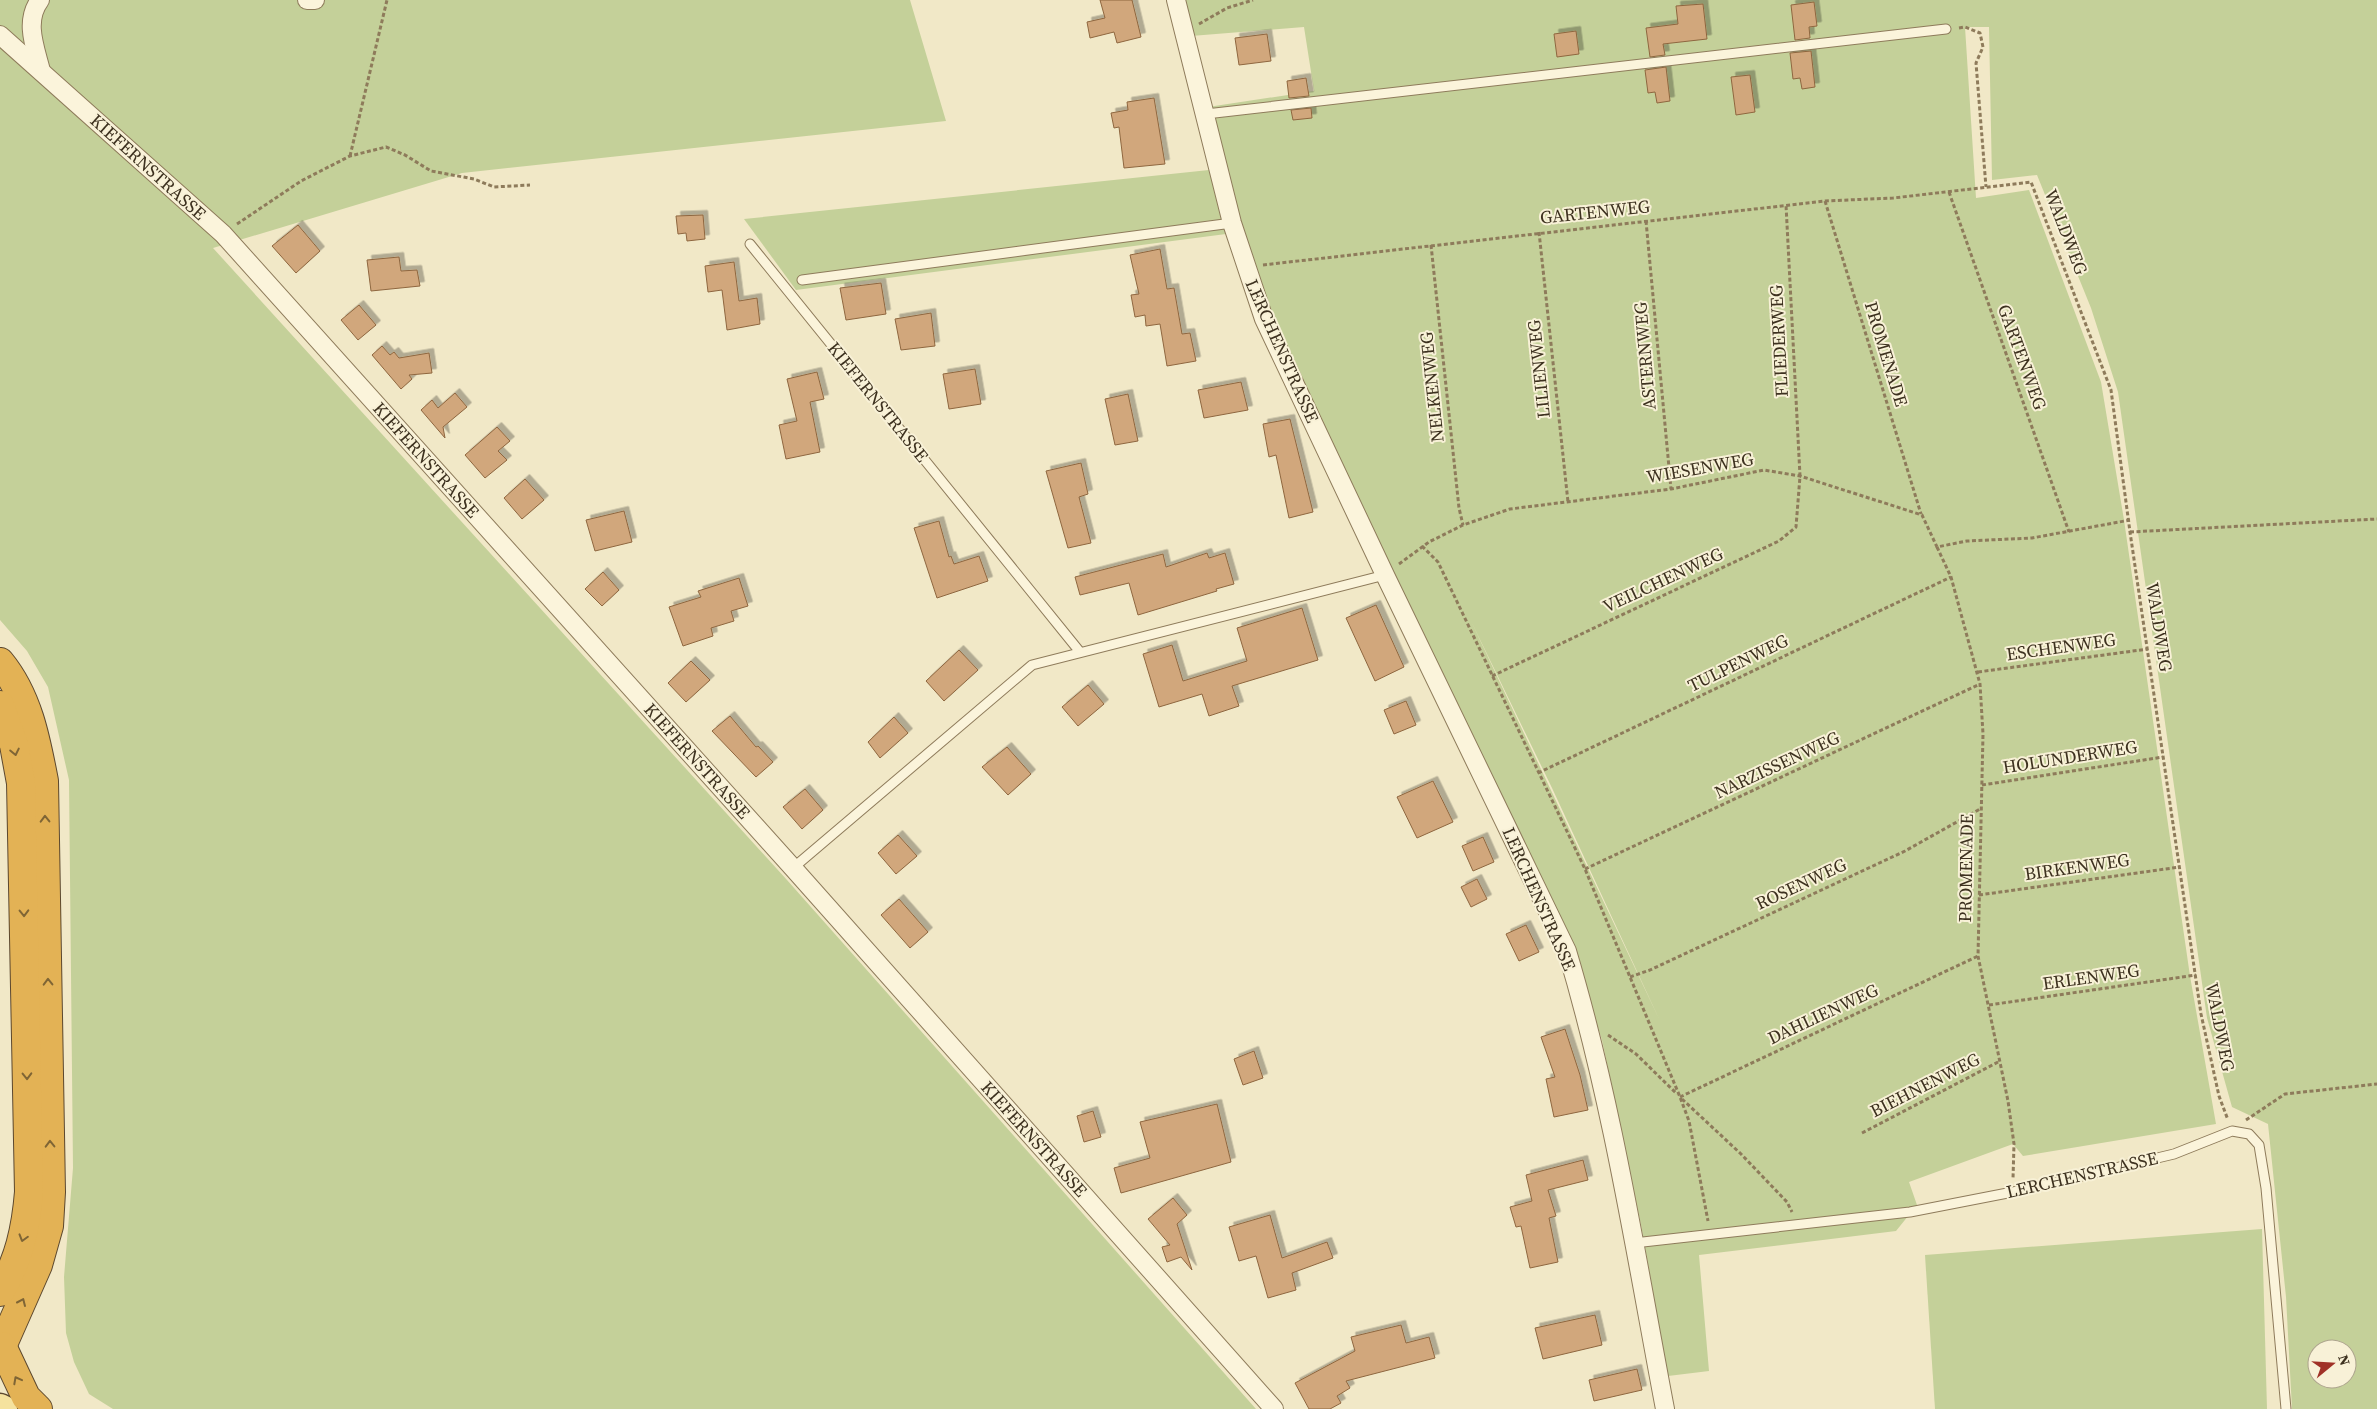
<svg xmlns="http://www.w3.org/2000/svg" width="2377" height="1409" font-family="'Source Serif 4',serif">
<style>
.green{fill:#c4d099;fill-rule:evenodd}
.building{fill:#d1a77b;stroke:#8e663f;filter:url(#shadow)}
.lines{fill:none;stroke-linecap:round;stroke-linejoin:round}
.service-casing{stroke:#8e7b5b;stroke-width:11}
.minor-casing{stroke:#8e7b5b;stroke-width:20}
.primary-casing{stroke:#5c482f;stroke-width:29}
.motorway-casing{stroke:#5c482f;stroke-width:30}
.path{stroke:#8e7b5b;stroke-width:3;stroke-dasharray:4 2.5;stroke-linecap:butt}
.service{stroke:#fbf4db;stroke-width:9}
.minor{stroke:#fbf4db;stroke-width:18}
.primary{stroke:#f5e29e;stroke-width:26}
.motorway{stroke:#e3b255;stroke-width:28}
.oneway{stroke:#7f6535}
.labels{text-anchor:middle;stroke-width:4;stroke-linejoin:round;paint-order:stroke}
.street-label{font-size:18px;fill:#3d311f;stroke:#f8f1d7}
</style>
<defs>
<filter id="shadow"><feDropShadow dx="4.5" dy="-4.5" stdDeviation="0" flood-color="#0004"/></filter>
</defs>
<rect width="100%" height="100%" fill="#f1e8c7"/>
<!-- green -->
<g class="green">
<polygon points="0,0 910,0 946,121 462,173 213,248 787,880 1256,1409 113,1409 89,1394 74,1362 66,1333 64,1277 73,1168 69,780 48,687 27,651 0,620"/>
<path d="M 1182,0 L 2377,0 L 2377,1409 L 2292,1409 L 2286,1297 L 2268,1124 L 2232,1107 L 2207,1018 L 2118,392 L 2091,308 L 2037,175 L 1992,180 L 1989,27 L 1965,27 L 1976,198 L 2029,190 L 2101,382 L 2124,520 L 2190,976 L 2216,1124 L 2023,1156 L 2013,1144 L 1909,1182 L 1917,1205 L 1896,1231 L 1699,1255 L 1709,1371 L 1668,1376 L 1641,1225 L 1602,1040 L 1573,951 L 1272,320 L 1247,258 L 1208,107 L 1314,91 L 1304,27 L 1191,36 ZM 1471,621 L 1552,788 L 1660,1021 ZM 2317,1349 L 2347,1349 L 2347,1379 L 2317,1379 Z"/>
<polygon points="1209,170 1226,234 796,290 744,219"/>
<polygon points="2262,1229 2267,1409 1935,1409 1925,1255"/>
</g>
<!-- building -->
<g class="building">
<polygon points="1100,0 1132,0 1141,37 1117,43 1114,32 1090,38 1087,22 1105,18"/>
<polygon points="1814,2 1817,26 1809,27 1810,38 1795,40 1791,5"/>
<polygon points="1703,4 1707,39 1663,44 1665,55 1650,57 1646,28 1678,24 1676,6"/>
<polygon points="1576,31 1579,54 1557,57 1554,34"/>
<polygon points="1267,34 1271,61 1239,65 1235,38"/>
<polygon points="1811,51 1815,87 1802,89 1800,78 1793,79 1790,53"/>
<polygon points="1666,67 1670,101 1657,103 1655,92 1648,93 1645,70"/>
<polygon points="1750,75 1755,112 1736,115 1731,77"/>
<polygon points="1306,78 1309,96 1289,98 1287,81"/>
<polygon points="1154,98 1165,164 1124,168 1119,127 1114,128 1111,113 1128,110 1127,102"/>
<polygon points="1311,108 1312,118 1293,120 1291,110"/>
<polygon points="703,215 705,239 687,241 686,233 678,234 676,216"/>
<polygon points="298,225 320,251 296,273 272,246"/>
<polygon points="1160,249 1167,289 1174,288 1182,334 1190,333 1196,361 1167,366 1160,324 1146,326 1145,315 1135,317 1131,295 1139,294 1130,255"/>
<polygon points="399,257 401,271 417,270 420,286 371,291 367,260"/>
<polygon points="734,262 739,301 757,298 760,324 727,330 722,290 708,292 705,266"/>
<polygon points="881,283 886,314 846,320 840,288"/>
<polygon points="359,305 376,325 358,340 341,320"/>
<polygon points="931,313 935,346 901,350 895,319"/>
<polygon points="382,346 390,355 394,352 399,358 429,353 432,373 409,375 412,379 401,389 372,355"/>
<polygon points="975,369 981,404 949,409 943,374"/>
<polygon points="817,372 824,399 810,402 820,452 786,459 779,425 797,421 787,379"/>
<polygon points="1241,382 1248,410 1204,418 1198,390"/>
<polygon points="455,393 467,407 443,427 445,438 421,410 432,400 438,408"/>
<polygon points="1128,394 1138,441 1115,445 1105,399"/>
<polygon points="1290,419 1313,512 1289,518 1276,455 1269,457 1263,424"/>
<polygon points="497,427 510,441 498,451 507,460 485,478 465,455"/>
<polygon points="1081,463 1088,494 1079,497 1091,543 1068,548 1046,471"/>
<polygon points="525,479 544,500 522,519 504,498"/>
<polygon points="624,511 632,542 595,551 586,520"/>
<polygon points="939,521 949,557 951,556 954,564 979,556 988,581 937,598 914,528"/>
<polygon points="1207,553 1209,558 1225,553 1234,584 1216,589 1217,591 1138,615 1129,583 1080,595 1075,577 1163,554 1166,567"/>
<polygon points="603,572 619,590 602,606 585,589"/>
<polygon points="739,578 748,606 731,611 734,621 711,628 713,636 683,646 669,607 701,597 698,591"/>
<polygon points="1376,605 1404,667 1375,681 1346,618"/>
<polygon points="1302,608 1318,660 1232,686 1239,706 1209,716 1202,694 1159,707 1143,654 1172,645 1183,681 1247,661 1237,628"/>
<polygon points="959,650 978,670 944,701 926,681"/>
<polygon points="691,661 710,680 686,702 668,683"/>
<polygon points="1088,685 1104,704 1078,726 1062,707"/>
<polygon points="1406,701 1416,725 1394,734 1384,710"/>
<polygon points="730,716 756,747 758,746 773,762 756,777 712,731"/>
<polygon points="894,717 908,733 880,758 868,742"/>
<polygon points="1007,747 1031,774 1008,795 982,767"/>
<polygon points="1433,781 1453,822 1417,838 1397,797"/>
<polygon points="805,789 823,810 802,829 783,807"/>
<polygon points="898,835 917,856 896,874 878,853"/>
<polygon points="1483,837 1494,862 1473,871 1462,846"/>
<polygon points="1477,879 1487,899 1471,907 1461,887"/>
<polygon points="899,899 928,932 910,948 881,915"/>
<polygon points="1526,925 1539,952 1519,961 1506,934"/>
<polygon points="1565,1029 1580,1075 1588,1110 1554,1117 1546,1079 1555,1077 1541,1037"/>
<polygon points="1254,1051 1263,1078 1243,1085 1234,1059"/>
<polygon points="1217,1104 1231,1162 1121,1193 1114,1168 1150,1158 1140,1122"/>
<polygon points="1093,1111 1101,1137 1084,1142 1077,1116"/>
<polygon points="1583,1160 1588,1180 1548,1190 1556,1216 1549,1218 1558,1262 1530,1268 1521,1226 1516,1227 1510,1207 1532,1201 1526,1175"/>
<polygon points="1173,1198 1187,1215 1177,1224 1192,1270 1181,1257 1167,1262 1162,1247 1170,1245 1148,1219"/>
<polygon points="1270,1215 1282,1258 1327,1242 1333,1258 1292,1273 1296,1290 1268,1298 1256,1256 1239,1261 1229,1227"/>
<polygon points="1595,1315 1602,1345 1543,1359 1535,1328"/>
<polygon points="1401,1325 1406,1343 1429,1337 1435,1358 1346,1381 1350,1388 1337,1396 1341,1403 1330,1409 1309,1409 1295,1383 1355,1351 1351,1337"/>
<polygon points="1637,1369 1642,1390 1594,1401 1589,1380"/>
</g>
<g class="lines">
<!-- service casing -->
<g class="service-casing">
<g id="service">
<polyline points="1206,114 1946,29"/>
<polyline points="750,244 1080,652"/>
<polyline points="802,280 1232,223"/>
<polyline points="793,868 1032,665 1385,575"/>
<polyline points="1634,1243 1910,1212 2023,1190 2174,1154 2232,1131 2249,1134 2259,1145 2266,1188 2286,1409"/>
</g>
</g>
<!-- minor casing -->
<g class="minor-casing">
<g id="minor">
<path d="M 40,0 C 24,21 35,47 41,71"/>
<polyline points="307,0 315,0"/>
<path d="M 1176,0 L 1232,223 L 1264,319 L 1385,575 L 1567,951 C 1612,1101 1636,1256 1665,1409"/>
<polyline points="0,35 223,234 793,868 1274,1409"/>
</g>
</g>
<!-- primary casing -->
<g class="primary-casing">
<polyline id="primary" points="0,1407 4,1409"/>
</g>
<!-- motorway casing -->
<g class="motorway-casing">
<g id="motorway">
<path d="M 0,662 C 28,696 36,739 44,781 L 51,1192 L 49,1226 L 38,1265 L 0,1351"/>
<path d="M 0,705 L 14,745 L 21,783 L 29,1192 C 26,1229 19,1260 0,1292"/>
<polyline points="2,1346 26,1397 38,1409"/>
</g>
</g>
<!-- path -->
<g class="path">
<polyline points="1199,24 1227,8 1253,0"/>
<polyline points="1959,28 1965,27 1980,33 1983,47 1976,63 1986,187"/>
<polyline points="350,156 387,0"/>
<polyline points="1949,192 2069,532"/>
<polyline points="1825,201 1921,514"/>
<polyline points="1646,221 1671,489"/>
<polyline points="237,224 301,181 350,156 386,147 405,155 431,171 474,179 494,187 530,185"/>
<polyline points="1539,232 1568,502"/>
<polyline points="1431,245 1459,508 1463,525"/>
<polyline points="1263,265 1825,201 1893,198 2031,182 2111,390 2130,532 2201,1014 2219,1096 2228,1120"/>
<polyline points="2130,532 2377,519"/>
<polyline points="1422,546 1438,562 1585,869 1680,1097 1689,1121 1708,1221"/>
<polyline points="1937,547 1951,577 1980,684 1983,734 1978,956 2008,1101 2014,1144 2013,1179"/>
<polyline points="1399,564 1429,542 1463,525 1510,509 1671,489 1764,470 1800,476 1922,515 1937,547 1967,541 2032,538 2130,520"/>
<polyline points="1978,672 2148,649"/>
<polyline points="1492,676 1779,541 1796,527 1800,476 1786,205"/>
<polyline points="1538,773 1951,577"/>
<polyline points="1982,785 2163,757"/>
<polyline points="1585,869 1980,684"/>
<polyline points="1979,895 2180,867"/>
<polyline points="1630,977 1650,970 1905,851 1980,809"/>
<polyline points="1989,1005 2196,975"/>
<polyline points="1608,1035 1636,1054 1677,1094"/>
<polyline points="1680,1097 1978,956"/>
<polyline points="1682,1099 1741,1154 1787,1202 1792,1212"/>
<polyline points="2246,1120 2285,1094 2377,1084"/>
<polyline points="1862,1133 2000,1061"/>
</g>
<!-- service -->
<use href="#service" class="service"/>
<!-- minor -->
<use href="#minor" class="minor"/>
<!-- primary -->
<use href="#primary" class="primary"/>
<!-- motorway -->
<use href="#motorway" class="motorway"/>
</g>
<!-- one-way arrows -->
<defs><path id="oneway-chevron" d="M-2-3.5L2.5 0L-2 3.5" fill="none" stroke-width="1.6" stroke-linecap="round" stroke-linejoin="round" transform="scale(1.25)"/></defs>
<g class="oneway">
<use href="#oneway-chevron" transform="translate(15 752) rotate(78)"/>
<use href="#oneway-chevron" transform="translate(45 819) rotate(-91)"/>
<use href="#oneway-chevron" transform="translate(24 913) rotate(89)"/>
<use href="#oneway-chevron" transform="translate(48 982) rotate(-91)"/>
<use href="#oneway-chevron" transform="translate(27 1076) rotate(89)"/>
<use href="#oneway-chevron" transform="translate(50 1144) rotate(-91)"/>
<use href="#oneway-chevron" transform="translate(23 1238) rotate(106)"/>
<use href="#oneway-chevron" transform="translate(22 1302) rotate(-66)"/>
<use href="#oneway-chevron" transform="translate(17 1380) rotate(-118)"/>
</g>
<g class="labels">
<!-- street labels -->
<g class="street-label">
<text transform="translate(148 167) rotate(42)" y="6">KIEFERNSTRASSE</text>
<text transform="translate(1595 212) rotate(-6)" y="6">GARTENWEG</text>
<text transform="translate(2066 232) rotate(69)" y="6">WALDWEG</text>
<text transform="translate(1779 341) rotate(-93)" y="6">FLIEDERWEG</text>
<text transform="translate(1282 351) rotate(66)" y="6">LERCHENSTRASSE</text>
<text transform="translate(1886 354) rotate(73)" y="6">PROMENADE</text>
<text transform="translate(1645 356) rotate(-95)" y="6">ASTERNWEG</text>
<text transform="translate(2022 357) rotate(70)" y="6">GARTENWEG</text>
<text transform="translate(1539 369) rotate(-96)" y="6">LILIENWEG</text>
<text transform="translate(1432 387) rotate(-96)" y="6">NELKENWEG</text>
<text transform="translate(878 402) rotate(51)" y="6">KIEFERNSTRASSE</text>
<text transform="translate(426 460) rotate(48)" y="6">KIEFERNSTRASSE</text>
<text transform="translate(1700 468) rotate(-10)" y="6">WIESENWEG</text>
<text transform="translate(1663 580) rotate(-25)" y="6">VEILCHENWEG</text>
<text transform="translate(2159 627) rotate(81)" y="6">WALDWEG</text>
<text transform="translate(2061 647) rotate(-8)" y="6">ESCHENWEG</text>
<text transform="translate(1738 663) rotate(-26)" y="6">TULPENWEG</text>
<text transform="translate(2070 757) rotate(-9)" y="6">HOLUNDERWEG</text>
<text transform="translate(697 761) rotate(48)" y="6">KIEFERNSTRASSE</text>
<text transform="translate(1777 765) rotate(-25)" y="6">NARZISSENWEG</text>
<text transform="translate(2077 867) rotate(-8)" y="6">BIRKENWEG</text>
<text transform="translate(1966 868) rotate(-89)" y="6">PROMENADE</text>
<text transform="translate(1801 884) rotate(-25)" y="6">ROSENWEG</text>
<text transform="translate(1539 899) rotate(66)" y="6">LERCHENSTRASSE</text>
<text transform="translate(2091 977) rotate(-8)" y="6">ERLENWEG</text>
<text transform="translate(1823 1014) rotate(-25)" y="6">DAHLIENWEG</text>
<text transform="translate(2220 1027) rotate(79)" y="6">WALDWEG</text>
<text transform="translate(1925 1085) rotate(-27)" y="6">BIEHNENWEG</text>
<text transform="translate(1034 1139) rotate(48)" y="6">KIEFERNSTRASSE</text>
<text transform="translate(2082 1175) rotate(-13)" y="6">LERCHENSTRASSE</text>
</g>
</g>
<!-- north arrow -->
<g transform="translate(2332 1364) rotate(72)"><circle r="24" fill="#f8f1d7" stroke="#ada48d"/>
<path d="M0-4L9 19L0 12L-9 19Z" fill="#a03227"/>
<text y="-8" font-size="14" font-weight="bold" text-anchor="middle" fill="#3d311f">N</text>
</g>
</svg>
